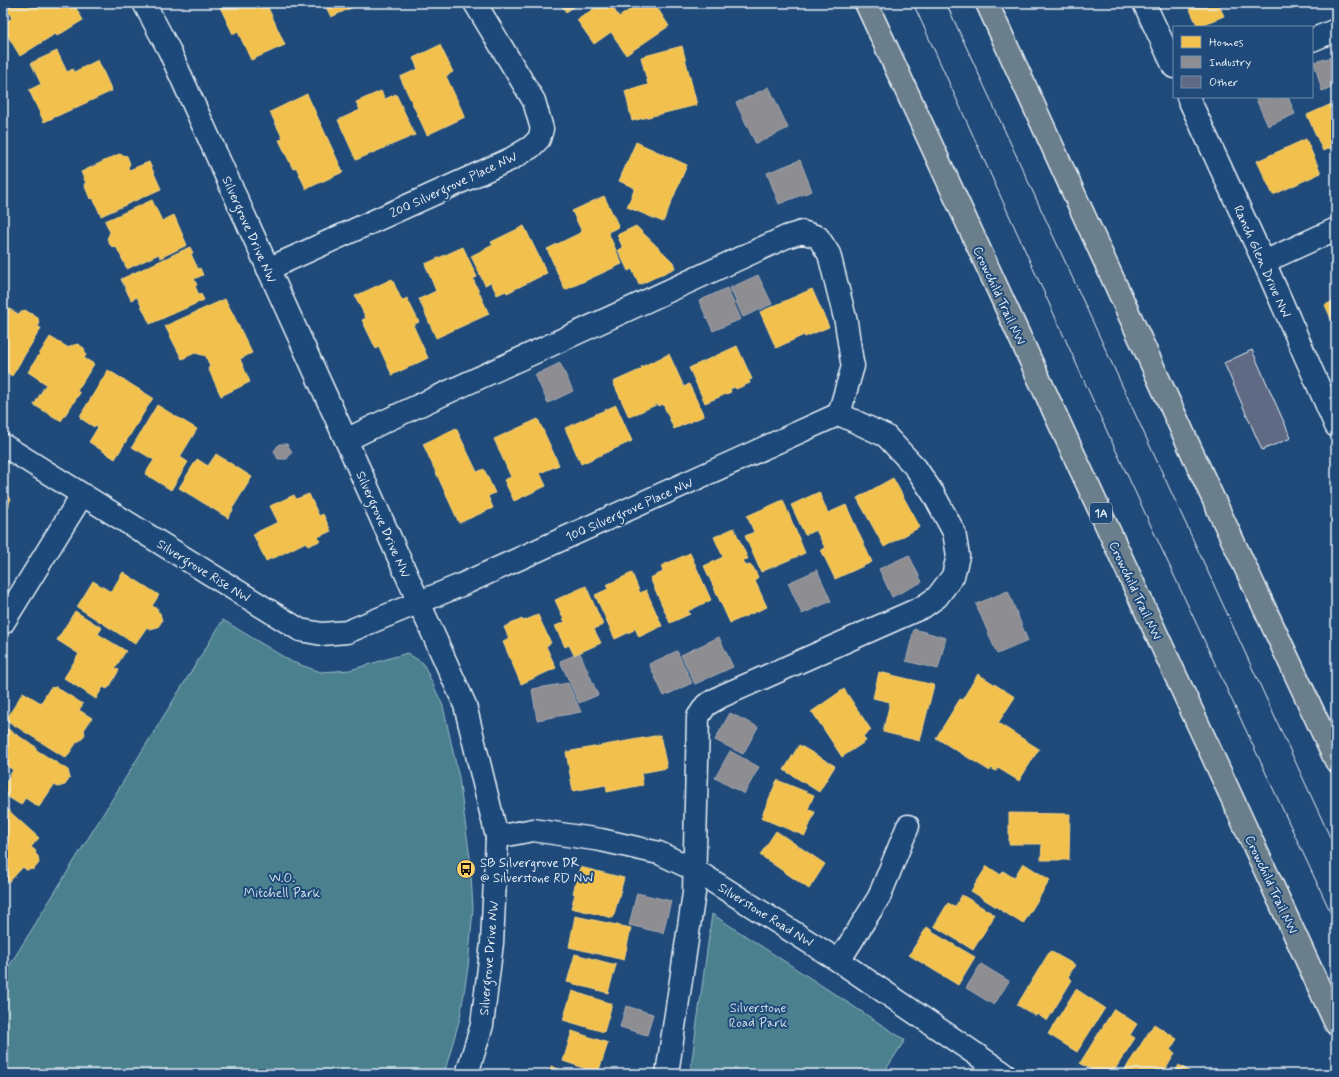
<svg xmlns="http://www.w3.org/2000/svg" width="1339" height="1077" font-family="Mynerve,sans-serif">
<style>
.green{fill:#4b818f;stroke:#9ab9c4}
.homes{fill:#f2c14e;stroke:#efcf81}
.industry{fill:#8d8d92;stroke:#a8abb1}
.building{fill:#616a84;stroke:#e8f1f8}
.lines{fill:none;stroke-linecap:round;stroke-linejoin:round}
.minor-casing{stroke:#e8f1f8;stroke-width:25}
.highway-casing{stroke:#e8f1f8;stroke-width:25}
.minor{stroke:#1f4a7a;stroke-width:22}
.highway{stroke:#6b7e8b;stroke-width:22}
.tram{stroke:#e8f1f8;stroke-width:1}
.labels{text-anchor:middle;stroke-width:4;stroke-linejoin:round;paint-order:stroke}
.shield{fill:#1f4a7a;stroke:#acbfd2;stroke-width:1}
.shield-label{font-size:12px;font-weight:bold;fill:#e8f1f8}
.street-label{font-size:13px;fill:#e8f1f8;stroke:#1f4a7a}
.poi-label{font-size:13px;fill:#e8f1f8;stroke:#1f4a7a;text-anchor:start}
.park-label{font-size:13px;fill:#d0e0e8;stroke:#1f4a7a}
</style>
<rect width="100%" height="100%" fill="#1f4a7a"/>
<filter id="ink" filterUnits="userSpaceOnUse"><feTurbulence type="fractalNoise" baseFrequency=".025" numOctaves="2"/><feDisplacementMap in="SourceGraphic" scale="8" xChannelSelector="R" yChannelSelector="G"/><feConvolveMatrix kernelMatrix="1 2 1 2 8 2 1 2 1" color-interpolation-filters="sRGB"/></filter>
<g filter="url(#ink)">
<!-- green -->
<g class="green">
<polygon points="223,620 292,662 321,672 350,670 407,653 423,663 443,706 459,778 470,858 473,909 468,967 460,1018 444,1074 3,1074 3,976"/>
<polygon points="712,914 905,1040 883,1074 690,1074"/>
</g>
<!-- homes -->
<g class="homes">
<polygon points="3,3 37,3 37,4 44,3 46,5 49,3 73,3 83,20 57,36 55,34 20,56 3,28 3,24 12,18"/>
<polygon points="218,3 266,3 285,45 251,60 238,32 233,34"/>
<polygon points="324,3 362,3 331,17"/>
<polygon points="560,3 580,3 566,12"/>
<polygon points="602,3 610,3 619,17 640,3 654,3 669,26 626,55 611,32 594,44 577,20"/>
<polygon points="1187,3 1218,3 1224,16 1198,27"/>
<polygon points="440,45 453,72 446,76 465,117 427,135 400,77 418,69 413,58"/>
<polygon points="682,46 697,105 632,121 625,91 648,85 641,57"/>
<polygon points="57,51 67,72 73,69 74,72 98,60 112,91 44,122 29,90 41,84 31,63"/>
<polygon points="381,91 385,99 396,94 415,135 356,160 338,120 360,110 356,102"/>
<polygon points="307,94 343,172 306,189 296,167 293,169 279,140 283,139 270,112"/>
<polygon points="1336,102 1336,145 1323,151 1307,115"/>
<polygon points="1306,139 1321,173 1273,195 1257,161"/>
<polygon points="636,142 687,165 663,222 627,207 635,188 619,181"/>
<polygon points="119,154 127,156 130,164 128,167 129,170 149,162 161,189 101,216 93,198 90,199 84,184 86,183 81,172"/>
<polygon points="604,196 619,227 608,232 622,264 565,290 547,249 582,232 572,211"/>
<polygon points="152,200 162,221 174,215 187,245 160,258 159,254 127,269 117,248 111,246 107,239 110,232 105,221"/>
<polygon points="524,226 547,273 507,293 506,291 497,295 491,282 485,285 471,256 493,245 491,242"/>
<polygon points="636,226 673,262 675,268 639,285 632,269 628,271 618,250 623,248 617,235"/>
<polygon points="190,247 193,253 191,254 198,269 200,268 203,275 194,279 197,285 195,286 199,295 201,294 204,300 150,324 137,297 131,300 121,279"/>
<polygon points="463,247 477,277 473,279 489,314 436,338 419,299 436,291 425,264"/>
<polygon points="392,279 402,301 407,298 419,322 413,325 428,358 392,375 379,347 376,349 362,320 366,318 355,296"/>
<polygon points="812,289 829,327 805,337 804,335 776,348 760,312"/>
<polygon points="225,299 232,312 234,315 234,316 252,353 240,359 250,382 221,396 208,368 210,367 206,356 195,353 182,359 165,326"/>
<polygon points="1336,300 1336,330 1325,305"/>
<polygon points="3,305 18,314 25,310 38,318 39,325 38,327 41,328 12,376 3,370"/>
<polygon points="50,337 69,348 70,346 78,344 84,348 86,355 84,358 94,364 77,391 80,393 61,421 34,405 46,384 28,372"/>
<polygon points="737,346 752,379 749,380 750,383 736,389 735,387 730,389 731,392 705,403 689,368"/>
<polygon points="669,354 684,387 689,384 704,416 674,429 663,404 659,406 658,404 629,417 613,382 642,369 641,367"/>
<polygon points="108,370 153,398 115,459 89,442 98,427 95,425 94,427 80,418 81,417 80,416"/>
<polygon points="157,405 197,429 180,457 188,462 171,490 145,474 154,460 132,447"/>
<polygon points="616,405 632,441 581,464 565,428"/>
<polygon points="538,419 559,465 540,473 546,486 514,501 504,480 511,477 494,439"/>
<polygon points="456,428 477,472 484,469 495,493 488,496 493,508 459,523 423,444"/>
<polygon points="216,454 252,477 232,509 233,510 228,518 179,488 197,459 208,466"/>
<polygon points="893,478 920,527 884,547 857,498"/>
<polygon points="819,492 828,513 846,505 872,562 835,579 821,550 825,548 816,530 805,535 791,505"/>
<polygon points="3,493 11,499 9,503 9,506 3,514"/>
<polygon points="309,494 319,516 323,514 331,531 318,537 320,541 308,546 306,542 274,558 274,557 266,561 253,534 278,522 270,506 294,495 296,499"/>
<polygon points="783,500 805,553 761,572 745,536 754,532 747,516"/>
<polygon points="734,528 748,559 743,560 746,566 749,565 753,567 758,577 755,581 767,607 730,623 704,566 723,557 714,537"/>
<polygon points="690,553 711,600 688,611 690,614 670,623 650,578 663,572 661,566"/>
<polygon points="123,572 159,595 152,606 158,609 157,611 160,613 162,621 158,627 150,629 147,627 135,644 77,607 93,581 111,592"/>
<polygon points="632,573 640,593 646,590 662,626 639,637 635,628 633,628 634,630 615,639 595,595 608,589 606,585"/>
<polygon points="586,586 603,625 594,629 601,643 574,655 569,645 565,647 555,626 565,622 555,600"/>
<polygon points="75,611 102,628 98,634 126,651 115,668 119,670 110,686 107,689 103,687 96,699 64,678 79,654 57,640"/>
<polygon points="538,615 551,643 546,646 556,668 521,684 503,642 509,639 504,627 522,619 523,621"/>
<polygon points="879,672 934,685 920,741 883,732 890,702 873,698"/>
<polygon points="978,674 1015,697 998,723 1039,749 1019,781 998,768 996,771 991,768 990,771 936,738 960,699 962,700"/>
<polygon points="56,687 83,704 79,710 92,718 84,730 85,734 81,740 77,742 66,758 6,720 23,692 41,703 50,688"/>
<polygon points="844,689 871,730 863,736 866,741 842,757 813,713 811,712"/>
<polygon points="3,726 36,747 35,749 68,770 70,778 65,785 58,787 54,785 39,807 25,798 21,805 3,794 3,787 13,770 3,763"/>
<polygon points="660,735 667,768 641,773 643,785 607,792 606,785 573,791 566,752"/>
<polygon points="799,745 835,766 819,792 784,770"/>
<polygon points="777,780 814,795 808,809 815,812 805,836 761,818"/>
<polygon points="8,810 39,838 31,847 36,851 35,853 38,856 39,863 34,869 26,870 23,867 9,882 3,877 3,816"/>
<polygon points="1009,813 1070,814 1069,860 1041,860 1042,844 1009,844"/>
<polygon points="776,831 825,864 809,889 760,855"/>
<polygon points="1023,863 1050,880 1023,924 971,891 987,866 1001,875 1003,871 1014,878"/>
<polygon points="580,867 624,878 613,918 571,908 575,894 573,893"/>
<polygon points="962,895 995,915 973,950 934,926 948,903 955,907"/>
<polygon points="575,916 631,928 624,960 569,947"/>
<polygon points="927,927 933,931 932,932 975,957 958,985 909,955"/>
<polygon points="1050,951 1075,965 1068,977 1072,980 1047,1021 1037,1014 1036,1016 1017,1005"/>
<polygon points="575,954 616,965 608,993 567,982"/>
<polygon points="1076,989 1105,1008 1077,1052 1048,1034"/>
<polygon points="572,991 612,1004 604,1032 563,1020"/>
<polygon points="1114,1009 1137,1024 1130,1035 1135,1038 1112,1074 1106,1074 1101,1071 1098,1074 1080,1063"/>
<polygon points="1154,1024 1177,1039 1170,1050 1175,1053 1163,1074 1122,1074"/>
<polygon points="572,1031 608,1043 598,1073 563,1061"/>
<polygon points="1179,1065 1192,1073 1193,1074 1174,1074"/>
<polygon points="551,1066 571,1074 548,1074"/>
</g>
<!-- industry -->
<g class="industry">
<polygon points="1336,56 1336,87 1322,91 1314,62"/>
<polygon points="769,87 788,128 756,144 736,103"/>
<polygon points="1256,97 1288,97 1295,114 1268,126 1255,97"/>
<polygon points="800,160 812,191 779,204 767,173"/>
<polygon points="758,275 772,304 743,317 730,288"/>
<polygon points="727,288 741,319 713,331 699,301"/>
<polygon points="560,363 573,391 548,403 535,375"/>
<polygon points="279,444 287,444 292,452 287,459 278,459 274,451"/>
<polygon points="909,555 922,582 892,597 879,569"/>
<polygon points="817,570 831,601 802,614 788,583"/>
<polygon points="1008,591 1028,641 997,654 976,604"/>
<polygon points="914,629 946,638 938,669 906,661"/>
<polygon points="719,637 733,667 695,684 681,655"/>
<polygon points="677,651 692,683 664,696 649,664"/>
<polygon points="580,653 598,695 579,703 560,661"/>
<polygon points="568,683 581,712 537,720 532,689"/>
<polygon points="730,713 758,727 743,754 715,740"/>
<polygon points="730,751 759,767 744,794 715,778"/>
<polygon points="637,893 671,901 663,933 629,925"/>
<polygon points="981,964 1009,981 994,1005 966,988"/>
<polygon points="626,1006 653,1014 647,1035 620,1027"/>
</g>
<!-- building -->
<polygon class="building" points="1252,350 1291,438 1262,450 1224,363"/>
<g class="lines">
<!-- minor casing -->
<g class="minor-casing">
<g id="minor">
<polyline points="144,3 169,50 346,440 465,705 497,837 492,943 482,1025 467,1074"/>
<polyline points="1144,3 1174,67"/>
<polyline points="1312,40 1336,30"/>
<polyline points="1188,97 1264,262 1336,426"/>
<polyline points="1264,262 1336,229"/>
<polyline points="268,269 511,159 531,147 539,139 542,129 534,101 475,3"/>
<polyline points="346,440 385,421 786,237 802,232 818,237 829,254 846,322 852,362 853,366 839,414 886,436 916,468 934,495 954,532 958,556 953,576 937,597 923,607 722,696 706,705 698,717 694,893 667,1074"/>
<polyline points="3,445 300,630 322,634 347,632 461,585 839,414"/>
<polyline points="3,623 82,495"/>
<polyline points="497,837 533,830 601,840 659,853 695,870 839,961 1005,1074"/>
<polyline points="839,961 879,897 908,826"/>
</g>
</g>
<!-- highway casing -->
<g class="highway-casing">
<g id="highway">
<polyline points="866,3 1336,1024"/>
<polyline points="987,3 1211,494 1336,761"/>
</g>
</g>
<!-- minor -->
<use href="#minor" class="minor"/>
<!-- highway -->
<use href="#highway" class="highway"/>
<!-- tram -->
<g class="tram">
<polyline points="913,3 1105,427 1336,924"/>
<polyline points="946,3 1336,850"/>
</g>
</g>
</g>
<!-- icons -->
<defs>
<g id="bus-disc" transform="scale(1)"><circle r="9.5" fill="#ffd166" stroke="#1f4a7a"/><path d="M-5-6H5V4H4V6H2V4H-2V6H-4V4H-5ZM-3.5-4V0h7V-4ZM-3.5 1.2v1.5H-2V1.2ZM2 1.2v1.5H3.5V1.2Z" fill="#111"/></g>
</defs>
<g fill-rule="evenodd">
<use href="#bus-disc" x="466" y="869"/>
</g>
<g class="labels">
<!-- shield labels -->
<rect class="shield" x="1090" y="503" width="22" height="20" rx="3"/>
<g class="shield-label">
<text x="1101" y="517">1A</text>
</g>
<!-- street labels -->
<g class="street-label">
<text transform="translate(453 184) rotate(-25)" y="5">200 Silvergrove Place NW</text>
<text transform="translate(250 229) rotate(66)" y="5">Silvergrove Drive NW</text>
<text transform="translate(1263 261) rotate(66)" y="5">Ranch Glen Drive NW</text>
<text transform="translate(1000 295) rotate(65)" y="5">Crowchild Trail NW</text>
<text transform="translate(629 509) rotate(-24)" y="5">100 Silvergrove Place NW</text>
<text transform="translate(384 524) rotate(66)" y="5">Silvergrove Drive NW</text>
<text transform="translate(204 570) rotate(32)" y="5">Silvergrove Rise NW</text>
<text transform="translate(1136 590) rotate(65)" y="5">Crowchild Trail NW</text>
<text transform="translate(1272 884) rotate(65)" y="5">Crowchild Trail NW</text>
<text transform="translate(766 914) rotate(32)" y="5">Silverstone Road NW</text>
<text transform="translate(488 958) rotate(-85)" y="5">Silvergrove Drive NW</text>
</g>
<!-- poi labels -->
<g class="poi-label">
<text x="480" y="867">SB Silvergrove DR<tspan x="480" dy="15">@ Silverstone RD NW</tspan></text>
</g>
<!-- park labels -->
<g class="park-label">
<text x="282" y="882">W.O.<tspan x="282" dy="15">Mitchell Park</tspan></text>
<text x="758" y="1012">Silverstone<tspan x="758" dy="15">Road Park</tspan></text>
</g>
</g>
<!-- margin -->
<rect width="1339" height="1077" fill="none" stroke="#1f4a7a" stroke-width="16"/>
<rect x="8" y="8" width="1323" height="1061" fill="none" stroke="#e8f1f8" stroke-width="1.5" filter="url(#ink)"/>
<!-- legend -->
<rect x="1173" y="26" width="140" height="72" fill="#1f4a7a" stroke="#6f8dac"/>
<rect x="1181" y="36" width="20" height="12" fill="#f2c14e" stroke="#6f8dac"/>
<text x="1209" y="46" font-size="12" fill="#e8f1f8">Homes</text>
<rect x="1181" y="56" width="20" height="12" fill="#8d8d92" stroke="#6f8dac"/>
<text x="1209" y="66" font-size="12" fill="#e8f1f8">Industry</text>
<rect x="1181" y="76" width="20" height="12" fill="#616a84" stroke="#6f8dac"/>
<text x="1209" y="86" font-size="12" fill="#e8f1f8">Other</text>
</svg>
